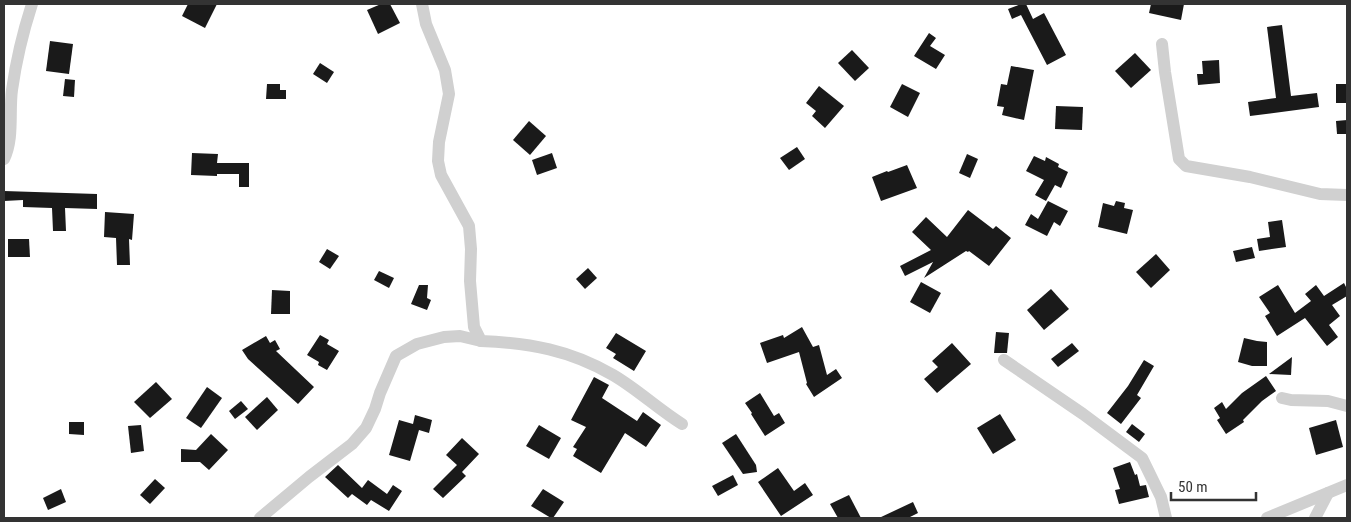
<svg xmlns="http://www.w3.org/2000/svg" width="1351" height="522" font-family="'Roboto Condensed',sans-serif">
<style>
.building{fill:#1a1a1a}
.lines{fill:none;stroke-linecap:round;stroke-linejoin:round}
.street{stroke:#d0d0d0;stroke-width:12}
</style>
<rect width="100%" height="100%" fill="#fff"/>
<!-- building -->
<g class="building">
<polygon points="188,4 217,4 205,28 182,16"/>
<polygon points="381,4 390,4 400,23 378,34 367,10"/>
<polygon points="1021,4 1026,4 1033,19 1044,13 1066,55 1047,65 1021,15 1012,19 1008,9"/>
<polygon points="1151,4 1184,4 1181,20 1149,13"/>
<polygon points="1282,25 1291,96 1317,93 1319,107 1250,116 1248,102 1276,98 1267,27"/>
<polygon points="929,33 936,38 930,46 945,55 936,69 914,56"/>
<polygon points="50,41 73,44 69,74 46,71"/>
<polygon points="852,50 869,68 855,81 838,63"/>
<polygon points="1135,53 1151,70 1131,88 1115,71"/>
<polygon points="1219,60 1220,83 1198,85 1197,74 1203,74 1202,61"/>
<polygon points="320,63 334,72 327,83 313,74"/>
<polygon points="1011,66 1034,70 1024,120 1002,115 1004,107 997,106 1001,84 1007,85"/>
<polygon points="65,79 75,80 74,97 63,96"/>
<polygon points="267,84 280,84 280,90 286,90 286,99 266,99"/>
<polygon points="902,84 920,93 908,117 890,107"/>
<rect x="1336" y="84" width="11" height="19"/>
<polygon points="819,86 844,106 825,128 812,116 816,111 806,103"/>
<polygon points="1056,106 1083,107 1082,130 1055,129"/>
<polygon points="1347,120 1347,134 1337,134 1336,121"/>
<polygon points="529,121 546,136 530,155 513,140"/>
<polygon points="797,147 805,159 789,170 780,158"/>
<polygon points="192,153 218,154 217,163 249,163 249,187 239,187 239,174 217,174 217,176 191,175"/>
<polygon points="552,153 557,168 537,175 532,160"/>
<polygon points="967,154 978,159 970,178 959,173"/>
<polygon points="1034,156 1045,161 1046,157 1059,164 1058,167 1068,172 1061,188 1055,185 1046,201 1035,195 1044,180 1026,171"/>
<polygon points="907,165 917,188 881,201 872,177 887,171 888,172"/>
<polygon points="4,191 97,194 97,209 65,208 66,231 53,231 52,208 23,207 23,200 4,201"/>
<polygon points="1048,201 1068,211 1060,226 1054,222 1047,236 1025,225 1031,214 1038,219"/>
<polygon points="1116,201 1125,203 1124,208 1133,210 1127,234 1098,227 1103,203 1114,206"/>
<polygon points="968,210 993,229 996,226 1011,238 989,266 969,251 968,252 966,251 924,278 933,262 905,276 900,266 931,250 912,232 926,217 947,237"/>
<polygon points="105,212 134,214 132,240 129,239 130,265 117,265 116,238 104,237"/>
<polygon points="1282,220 1286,247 1259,251 1257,239 1270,237 1268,222"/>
<polygon points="8,239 29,239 30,257 8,257"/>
<polygon points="1252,247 1255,258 1236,262 1233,251"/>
<polygon points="327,249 339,256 330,269 319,262"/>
<polygon points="1156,254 1170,270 1151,288 1136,272"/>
<polygon points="588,268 597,278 585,289 576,279"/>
<polygon points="379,271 394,278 389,288 374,280"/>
<polygon points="921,282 941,293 930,313 910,302"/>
<polygon points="1344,283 1347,289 1347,296 1332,305 1340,316 1329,325 1338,337 1327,346 1305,318 1277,336 1265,316 1270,313 1259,297 1278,285 1295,313 1311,301 1305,294 1316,285 1324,296"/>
<polygon points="419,285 428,285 427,298 431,300 427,310 411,304"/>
<polygon points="1051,289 1069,309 1044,330 1027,310"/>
<polygon points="272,290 290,291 290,314 271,314"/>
<polygon points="802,327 813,347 819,345 827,375 836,369 842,378 814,397 806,384 807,383 799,352 767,363 760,343 783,335 784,338"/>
<polygon points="996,332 1009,333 1007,353 994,353"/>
<polygon points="616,333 646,351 634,371 613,358 616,354 606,348"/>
<polygon points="320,335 329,340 327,344 339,351 327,370 318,365 319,362 307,355"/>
<polygon points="266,336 270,343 275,340 280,349 276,351 314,387 298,404 248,359 242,350"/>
<polygon points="1244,338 1257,341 1267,342 1267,366 1252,366 1238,362"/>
<polygon points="952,343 971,364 937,393 924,379 938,367 932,361"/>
<polygon points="1072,343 1079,351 1058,367 1051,359"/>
<polygon points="1292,357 1291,375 1269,374"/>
<polygon points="1144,360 1154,366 1137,395 1141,398 1121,424 1107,413 1128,386"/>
<polygon points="1266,376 1276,391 1262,401 1243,420 1244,422 1226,434 1217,420 1220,418 1214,408 1222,402 1226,409 1242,393"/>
<polygon points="594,377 609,385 602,398 637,421 643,412 661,425 646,447 625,433 601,473 573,456 577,449 573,447 586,427 571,420"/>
<polygon points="156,382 172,399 150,418 134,402"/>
<polygon points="207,387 222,398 201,428 186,418"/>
<polygon points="760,393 774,416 779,413 785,423 765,436 751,414 752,413 745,403"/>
<polygon points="267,397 278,410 257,430 245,417"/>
<polygon points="241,401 248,409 235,419 229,411"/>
<polygon points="1000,414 1016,440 993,454 977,428"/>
<polygon points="415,415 432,420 429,433 419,430 410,461 389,455 399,420 413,424"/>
<polygon points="1336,420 1343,447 1316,455 1309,428"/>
<polygon points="69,422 84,422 84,435 69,434"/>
<polygon points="1132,424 1145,434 1139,442 1126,432"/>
<polygon points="141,425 144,451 131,453 128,426"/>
<polygon points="539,425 561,438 549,459 526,446"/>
<polygon points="211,434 228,450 209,470 200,462 181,462 181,449 196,450"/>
<polygon points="736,434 756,465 757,472 743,474 722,443"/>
<polygon points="462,438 479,454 462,472 466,476 443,498 433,489 457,465 446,455"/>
<polygon points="1130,462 1135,475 1137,474 1140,486 1146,485 1149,497 1119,504 1115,490 1120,489 1113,468"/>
<polygon points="338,465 362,488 368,480 387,494 393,485 402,491 389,511 371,500 367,505 352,494 348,498 325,477"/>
<polygon points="778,468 794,491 805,483 813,495 781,516 758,482"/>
<polygon points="733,475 738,485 718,496 712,486"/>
<polygon points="155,479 165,488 150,504 140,495"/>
<polygon points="61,489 66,502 48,510 43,498"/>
<polygon points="543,489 564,502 553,518 551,518 531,506"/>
<polygon points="849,495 861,518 838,518 830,504"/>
<polygon points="913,502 918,513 908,518 879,518"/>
</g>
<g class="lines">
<!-- street -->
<g class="street">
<path d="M 422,4 L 426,24 L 445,70 L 449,94 L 439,142 L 438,161 L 441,175 L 469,226 L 471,249 L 470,281 L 474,327 L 481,341 C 530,343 570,350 613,375 C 637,389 658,409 682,424"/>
<polyline points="1162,44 1165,72 1179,159 1186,166 1250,177 1320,194 1347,195"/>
<path d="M 4,159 C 14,139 9,112 12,90 C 16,61 23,32 32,4"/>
<polyline points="1004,360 1083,414 1142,458 1161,497 1166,518"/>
<polyline points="1282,398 1291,400 1328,401 1347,406"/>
<polyline points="260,518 309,477 352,444 366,428 375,409 380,393 396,356 417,344 444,337 460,336 481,341"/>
<polyline points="1267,518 1347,485"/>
<polyline points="1315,518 1328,493"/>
</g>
</g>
<!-- border -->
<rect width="1351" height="522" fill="none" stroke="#333333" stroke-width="10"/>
<!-- scale -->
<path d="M1171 492v8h85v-8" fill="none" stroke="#333333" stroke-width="2.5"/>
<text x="1178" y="492" font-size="15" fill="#333333" stroke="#ffffff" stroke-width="4" paint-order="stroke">50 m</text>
</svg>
